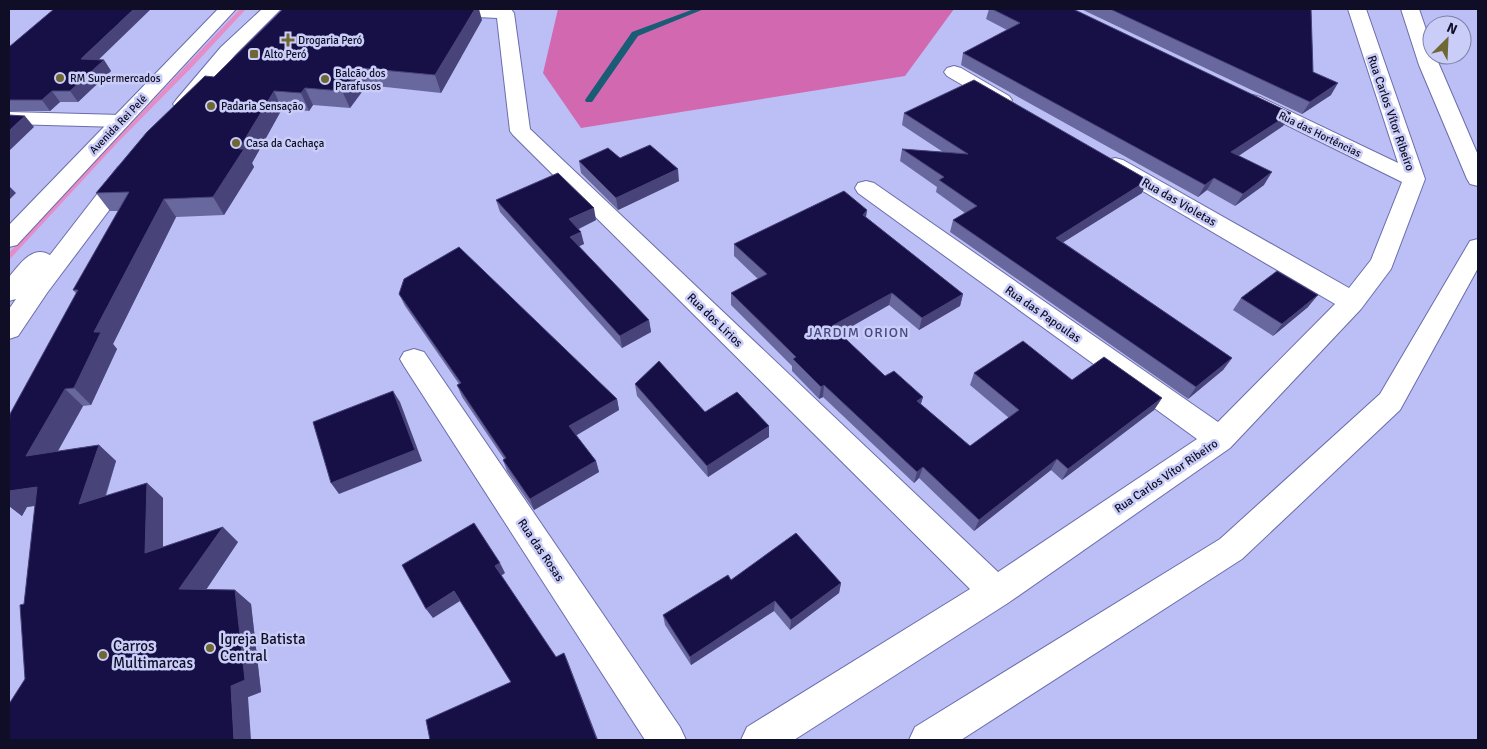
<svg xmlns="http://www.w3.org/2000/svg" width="1487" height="749" font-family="Signika,sans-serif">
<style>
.green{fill:#e68cc6}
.forest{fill:#d269b0}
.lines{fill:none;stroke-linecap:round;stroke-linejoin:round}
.stream{fill:#185c75;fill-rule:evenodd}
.minor-casing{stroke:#6a6dab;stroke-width:2}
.major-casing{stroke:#6a6dab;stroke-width:2}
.minor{fill:#fff;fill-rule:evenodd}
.major{fill:#fff;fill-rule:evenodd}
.wall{fill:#69689e}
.shaded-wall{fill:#48447a}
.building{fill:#171046;stroke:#48447a}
.poi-dot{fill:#6f6834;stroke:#cacdf7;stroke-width:2}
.labels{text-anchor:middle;stroke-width:5;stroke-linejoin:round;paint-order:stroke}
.far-poi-label{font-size:11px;fill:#0f0e26;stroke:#cacdf7;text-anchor:start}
.far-street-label{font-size:11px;fill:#0f0e26;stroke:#cacdf7}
.street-label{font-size:12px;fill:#0f0e26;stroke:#cacdf7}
.neighbourhood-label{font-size:14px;letter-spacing:1px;fill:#484983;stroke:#cacdf7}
.near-poi-label{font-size:15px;fill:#0f0e26;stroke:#cacdf7;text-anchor:start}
</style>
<rect width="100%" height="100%" fill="#bbbff5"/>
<!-- green -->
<polygon class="green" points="240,9 246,9 193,66 118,142 9,260 9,253 27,233"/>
<!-- forest -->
<polygon class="forest" points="558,9 954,9 905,76 581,128 543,73"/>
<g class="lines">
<!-- stream -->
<polygon class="stream" points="694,9 704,9 638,36 592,102 586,102 585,100 632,32"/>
<!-- minor casing -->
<g class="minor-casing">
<g id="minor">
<polygon points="410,9 511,9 514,13 530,129 998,572 1197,439 858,193 855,188 858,183 866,181 874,183 1218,422 1335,304 1107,170 1104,165 1107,160 1115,158 1123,160 1349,288 1371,260 1402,182 1246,105 1243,101 1246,97 1253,95 1260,97 1398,163 1348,9 1366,9 1425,179 1391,269 1361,309 1230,448 1008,603 794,740 741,740 747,727 970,589 513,135 510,131 497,18 419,14 413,13"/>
<polygon points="1401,9 1419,9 1432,47 1432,55 1435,55 1478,155 1478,186 1470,184 1467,179 1419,65"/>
<polygon points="954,66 961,68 1009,96 1012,100 1009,104 1002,106 995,104 947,76 944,72 947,68"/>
<polygon points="9,112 121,115 128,117 131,121 128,125 121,127 9,124"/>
<polygon points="1478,239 1478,268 1400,410 1242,559 961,740 909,740 915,727 1220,539 1380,394 1470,241"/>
<polygon points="414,349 424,352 680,727 686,740 645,740 404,366 400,359 404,352"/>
</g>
</g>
<!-- major casing -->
<g class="major-casing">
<g id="major">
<polygon points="218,9 236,9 17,245 9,247 9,225"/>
<polygon points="262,9 281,9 235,55 190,108 183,110 176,108 173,104 176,100 221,47"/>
<path d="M 126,165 L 134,167 L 137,172 L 134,177 L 47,293 L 18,336 L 9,339 L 9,309 L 16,299 L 9,301 L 9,277 C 19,265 33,244 50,255 L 118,167 Z"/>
</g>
</g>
<!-- minor -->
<use href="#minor" class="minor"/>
<!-- major -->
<use href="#major" class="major"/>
</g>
<!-- wall -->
<g class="wall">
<polygon points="989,9 1073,9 1291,113 1283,126 1238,156 1264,185 1235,206 1207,190 1198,197 961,65 963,53 1007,30 986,19"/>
<polygon points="1081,9 1311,9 1313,72 1331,95 1302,114"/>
<polygon points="482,20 441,93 367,85 350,108 313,105 309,111 282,109 252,163 254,167 224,215 176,217 113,344 117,349 91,405 83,406 58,451 99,445 116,461 106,496 147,483 163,498 163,547 238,542 206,590 235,590 251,604 261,692 248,697 25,679 24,604 35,506 27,507 22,516 9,506 9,426 76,293 73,290 119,211 110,211 96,193 214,77"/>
<polygon points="9,47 104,60 111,71 78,102 60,102 50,111 9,111"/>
<polygon points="904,113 1142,193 1063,242 1232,358 1223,370 1188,399 950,232 953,220 965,213 936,192 937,187 900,161 902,149 943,152 902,125"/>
<polygon points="579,161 679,181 618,210 581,173"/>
<polygon points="496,200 596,220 579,229 584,244 579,246 649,320 651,332 622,348 500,212"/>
<polygon points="867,210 866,217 963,294 960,306 919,330 889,305 839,333 885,376 923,397 921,404 970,446 1009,418 970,385 974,373 1072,380 1162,398 1154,410 1062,480 1051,470 974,531 919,478 914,483 823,397 819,399 792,371 792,366 731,305 731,293 758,279 734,256 734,244"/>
<polygon points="399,294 617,399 619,410 576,435 596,461 599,472 534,510 507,471 503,460 504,459 462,397 457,385 459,384 405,306"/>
<polygon points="1241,298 1308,307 1273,336 1233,310"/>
<polygon points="635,384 705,412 769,437 708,477 637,396"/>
<polygon points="731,580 841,583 839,593 790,630 774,611 691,665 665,625 663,615"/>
</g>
<!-- shaded-wall -->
<g class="shaded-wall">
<polygon points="134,9 151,9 88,70 81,59"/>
<polygon points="475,9 479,9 482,20 441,93 435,75"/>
<polygon points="104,60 111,71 78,102 70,91"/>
<polygon points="361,68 367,85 350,108 342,91"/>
<polygon points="1338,83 1331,95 1302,114 1310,102"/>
<polygon points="305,88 313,105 309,111 301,93"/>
<polygon points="52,91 60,102 50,111 42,100"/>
<polygon points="274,91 282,109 252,163 254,167 224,215 213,197 239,149"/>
<polygon points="1291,113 1283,126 1225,165 1231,152"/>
<polygon points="25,116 34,127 9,151 9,131"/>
<polygon points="678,169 679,181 618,210 616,198"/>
<polygon points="1272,172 1264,185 1235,206 1243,194"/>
<polygon points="1214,178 1207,190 1198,197 1205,185"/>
<polygon points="1148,180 1142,193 1051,250 1056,238"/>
<polygon points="10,187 16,193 9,200 9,188"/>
<polygon points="164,199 176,217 113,344 117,349 91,405 74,388 94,332"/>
<polygon points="594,208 596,220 572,232 569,219"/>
<polygon points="867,210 865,222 863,215"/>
<polygon points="581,232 584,244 573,249 570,237"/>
<polygon points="892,293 889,305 830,339 832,326"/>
<polygon points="963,294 960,306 919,330 922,318"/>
<polygon points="1318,295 1308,307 1273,336 1282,324"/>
<polygon points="649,320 651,332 622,348 620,336"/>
<polygon points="1232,358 1223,370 1188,399 1196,387"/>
<polygon points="824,385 823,397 819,399 821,387"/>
<polygon points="65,389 83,406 46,472 26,456"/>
<polygon points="393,391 400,402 422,461 339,494 331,483"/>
<polygon points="923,397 919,409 917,401"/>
<polygon points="1162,398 1154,410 1062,480 1068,469"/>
<polygon points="617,399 619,410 572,438 569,426"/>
<polygon points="769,426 769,437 708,477 707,466"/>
<polygon points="99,445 116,461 98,519 79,504"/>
<polygon points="1057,459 1051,470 974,531 979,520"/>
<polygon points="596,461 599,472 534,510 530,499"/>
<polygon points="923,467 919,478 914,483 917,472"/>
<polygon points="147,483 163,498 163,567 145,553"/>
<polygon points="37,487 57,502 27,507 22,516 9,506 9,491"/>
<polygon points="223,527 238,542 197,603 179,589"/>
<polygon points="500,563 505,573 501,576 495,566"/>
<polygon points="841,583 839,593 790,630 791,620"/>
<polygon points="235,590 251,604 261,692 248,697 251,740 234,740 231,686"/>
<polygon points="454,591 460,601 433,618 426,609"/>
<polygon points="775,601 774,611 691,665 690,657"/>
<polygon points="564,653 568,662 598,740 597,740"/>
</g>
<!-- building -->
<g class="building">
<polygon points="54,9 134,9 81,59 104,60 70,91 52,91 42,100 9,100 9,47"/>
<polygon points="283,9 475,9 435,75 361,68 342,91 305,88 301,93 274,91 239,149 244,149 213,197 164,199 94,332 101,332 74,388 65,389 26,456 99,445 79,504 147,483 145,553 223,527 179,589 235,590 245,680 231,686 234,740 9,740 9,704 25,679 20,605 24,604 37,487 9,491 9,426 10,414 78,290 73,290 129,192 96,193 147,132 205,76 214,77"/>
<polygon points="992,9 1073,9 1291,113 1231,152 1272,172 1243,194 1214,178 1205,185 963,53 1020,23"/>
<polygon points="1110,9 1311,9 1313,72 1338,83 1310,102"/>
<polygon points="974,80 1148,180 1056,238 1232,358 1196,387 953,220 977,206 939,180 944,177 902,149 968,154 904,113"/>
<polygon points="9,115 25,116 9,131"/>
<polygon points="650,145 678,169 616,198 579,161 608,148 620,158"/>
<polygon points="558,173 594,208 569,219 581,232 570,237 649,320 620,336 496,200"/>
<polygon points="844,191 867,210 863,215 963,294 922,318 892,293 832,326 885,376 894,371 923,397 917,401 970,446 1019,410 974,373 1023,341 1072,380 1104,357 1162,398 1068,469 1057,459 979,520 923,467 917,472 824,385 821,387 793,359 796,357 731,293 767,274 734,244"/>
<polygon points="459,247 617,399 569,426 596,461 530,499 503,460 506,458 457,385 461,383 399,294 404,279"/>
<polygon points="1277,271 1318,295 1282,324 1241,298"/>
<polygon points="659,361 705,412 737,392 769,426 707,466 635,384"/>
<polygon points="393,391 415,450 331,483 313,422"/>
<polygon points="474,523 500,563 495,566 556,657 564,653 597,740 430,740 426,720 511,682 454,591 426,609 402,565"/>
<polygon points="796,533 841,583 791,620 775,601 690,657 663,615 728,575 731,580"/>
</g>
<!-- markers -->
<g class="poi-dot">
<path d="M285.5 32.5h5v5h5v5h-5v5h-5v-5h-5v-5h5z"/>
<rect x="249" y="49" width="10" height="10" rx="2.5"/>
<circle cx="60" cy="78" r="5"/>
<circle cx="325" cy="79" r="5"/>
<circle cx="211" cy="106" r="5"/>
<circle cx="236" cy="143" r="5"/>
<circle cx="210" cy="648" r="5"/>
<circle cx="103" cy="655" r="5"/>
</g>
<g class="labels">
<!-- far-poi labels -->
<g class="far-poi-label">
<text x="298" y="44">Drogaria Peró</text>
<text x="264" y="58">Alto Peró</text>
<text x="335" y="77">Balcão dos<tspan x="335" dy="13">Parafusos</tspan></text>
<text x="70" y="82">RM Supermercados</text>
<text x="221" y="110">Padaria Sensação</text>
<text x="246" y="147">Casa da Cachaça</text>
</g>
<!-- far-street labels -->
<g class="far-street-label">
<text transform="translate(118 124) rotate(-46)" y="4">Avenida Rei Pelé</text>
<text transform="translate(1320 134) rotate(26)" y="4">Rua das Hortências</text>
</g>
<!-- street labels -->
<g class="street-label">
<text transform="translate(1391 113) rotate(71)" y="4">Rua Carlos Vítor Ribeiro</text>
<text transform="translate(1179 202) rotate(30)" y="4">Rua das Violetas</text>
<text transform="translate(1043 314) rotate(35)" y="4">Rua das Papoulas</text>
<text transform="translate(715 320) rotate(44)" y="4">Rua dos Lirios</text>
<text transform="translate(1166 476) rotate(-34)" y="4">Rua Carlos Vítor Ribeiro</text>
<text transform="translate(541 550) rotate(56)" y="4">Rua das Rosas</text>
</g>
<!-- neighbourhood labels -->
<g class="neighbourhood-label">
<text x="858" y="337">JARDIM ORION</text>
</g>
<!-- near-poi labels -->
<g class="near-poi-label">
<text x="220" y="644">Igreja Batista<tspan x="220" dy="17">Central</tspan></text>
<text x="113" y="651">Carros<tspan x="113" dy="17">Multimarcas</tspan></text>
</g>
</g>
<!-- border -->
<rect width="1487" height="749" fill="none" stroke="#0f0e26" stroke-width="20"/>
<!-- north arrow -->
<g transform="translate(1447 40) rotate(24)"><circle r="24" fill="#cacdf7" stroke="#7f81a3"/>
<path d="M0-4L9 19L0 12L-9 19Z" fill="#6f6834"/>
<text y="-8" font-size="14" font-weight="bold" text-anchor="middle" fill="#0f0e26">N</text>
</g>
</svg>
